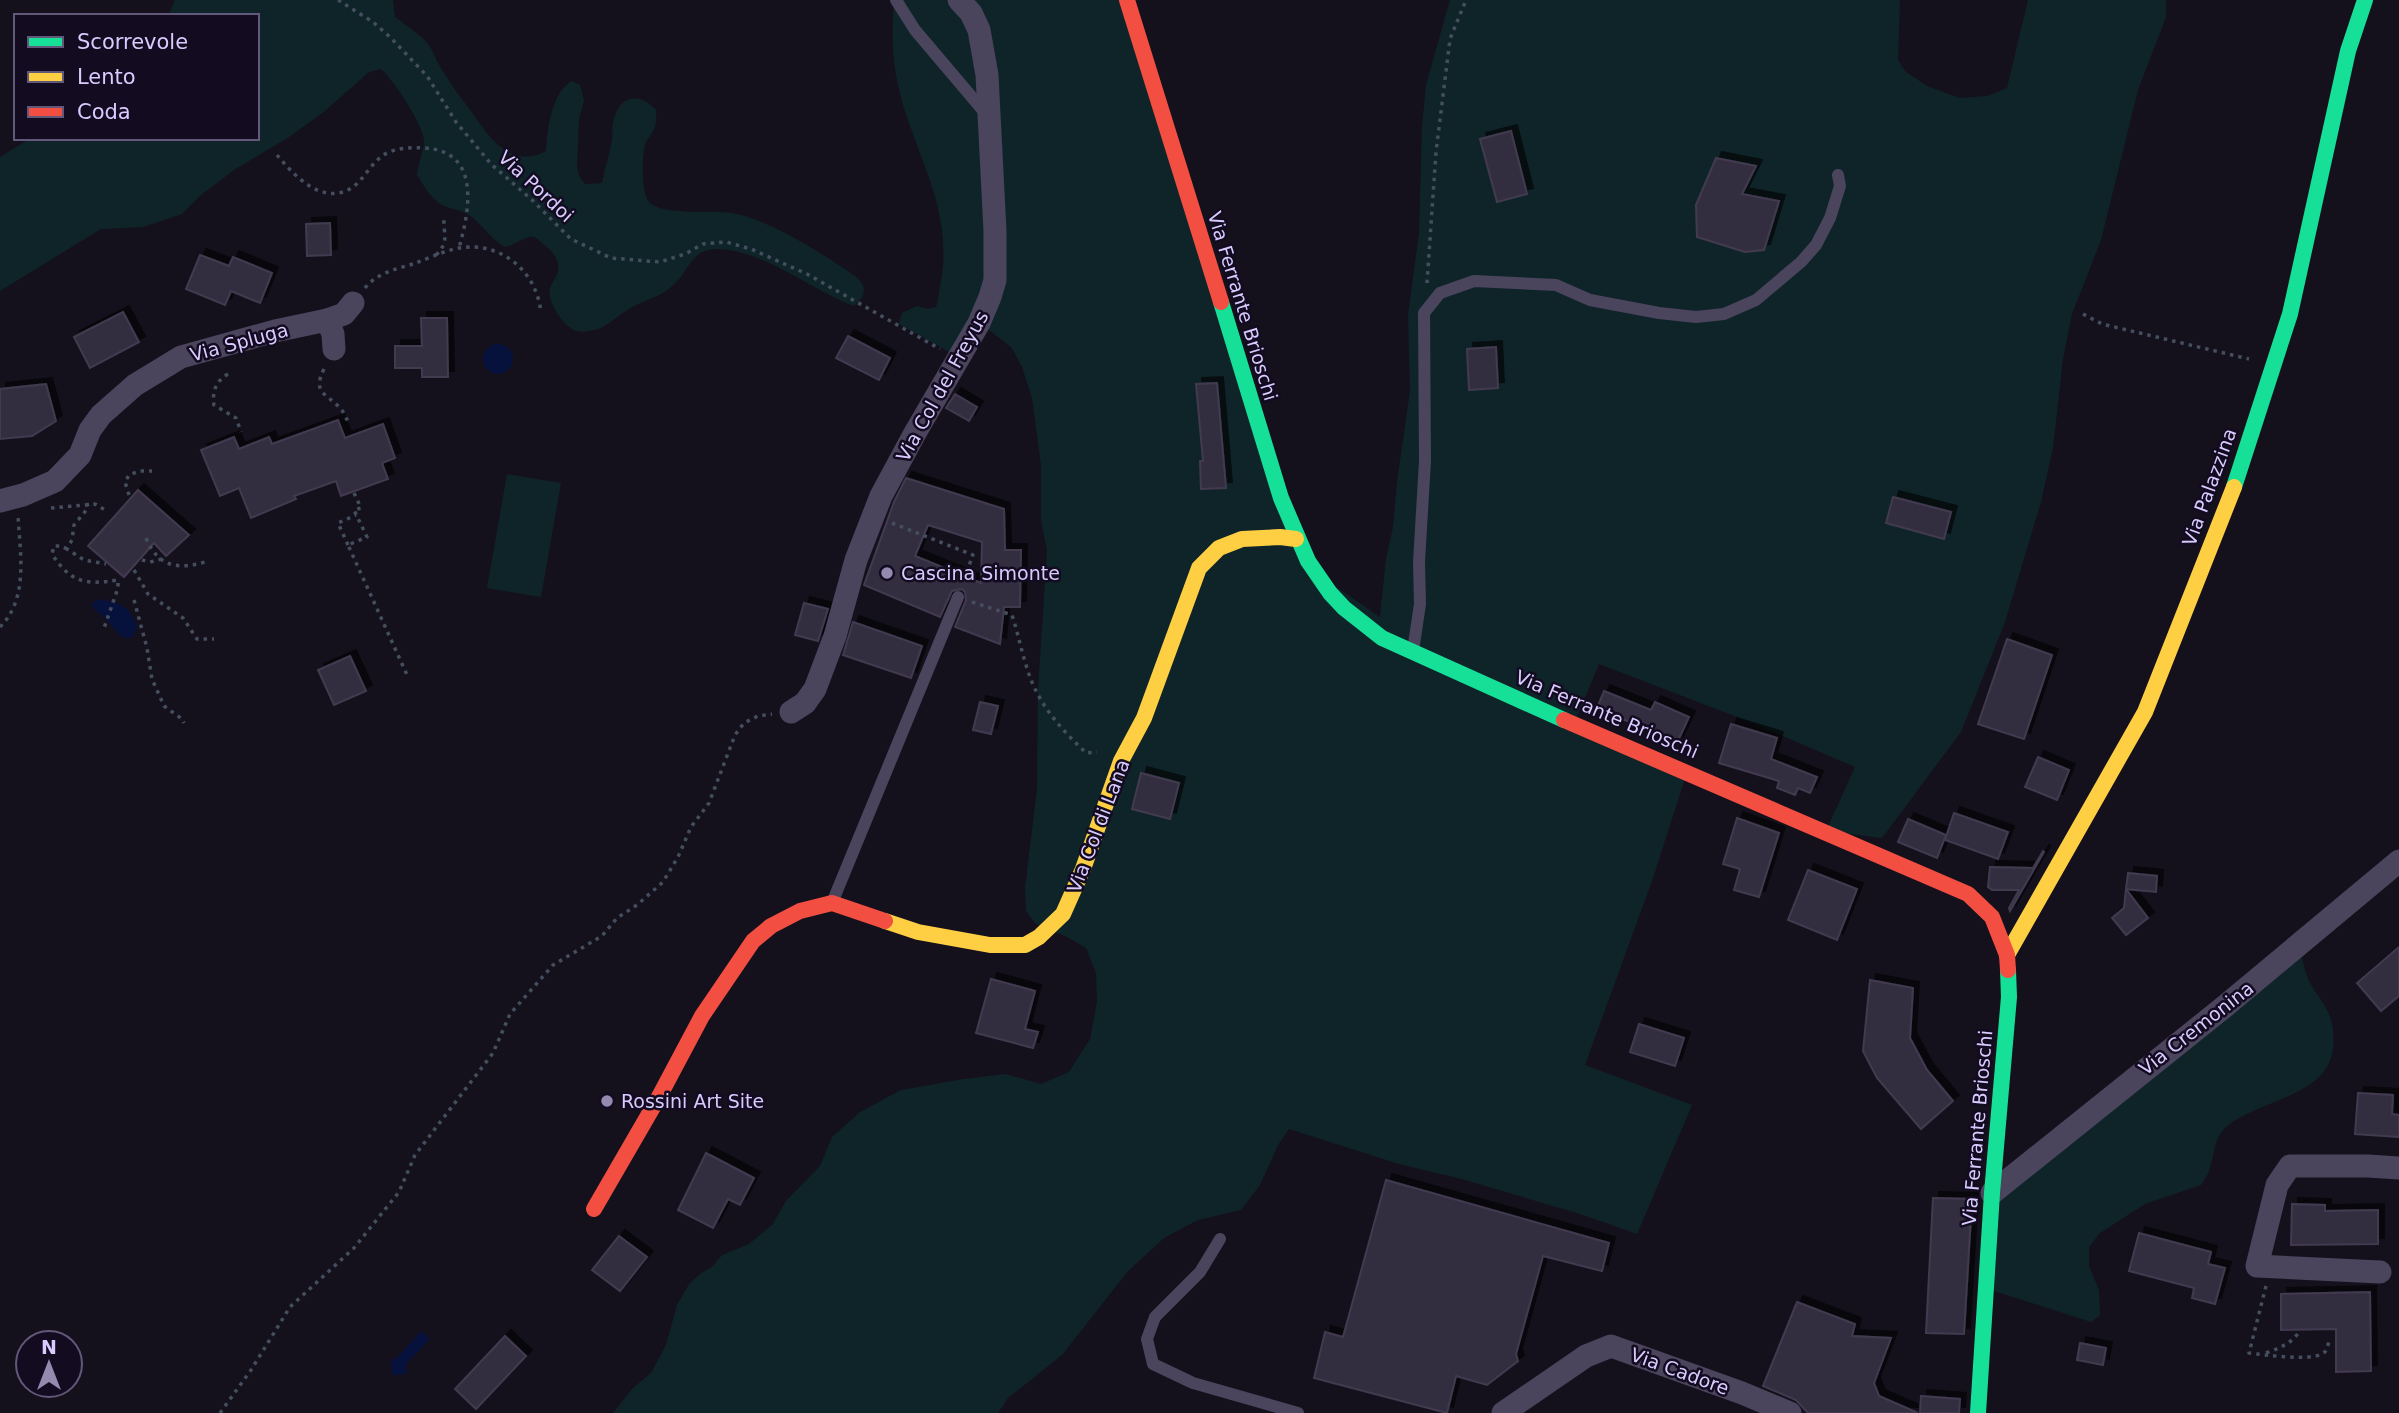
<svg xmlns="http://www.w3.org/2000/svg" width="2399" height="1413" font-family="'DejaVu Sans',sans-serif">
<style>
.green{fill:#0f2429}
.water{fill:#07123c}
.building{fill:#332e3f;stroke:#423a50;stroke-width:2;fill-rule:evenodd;filter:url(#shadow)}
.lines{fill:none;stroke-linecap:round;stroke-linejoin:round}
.path{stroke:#444e5e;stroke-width:3.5;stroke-dasharray:3.5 5;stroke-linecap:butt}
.lane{stroke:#4a445d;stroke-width:12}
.street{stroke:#4a445d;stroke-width:23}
.fast{stroke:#16e098;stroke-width:16}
.slow{stroke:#ffcf43;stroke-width:16}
.jam{stroke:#f24e42;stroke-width:16}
.poi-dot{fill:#948ab0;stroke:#130c21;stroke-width:2.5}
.labels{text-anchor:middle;stroke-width:5;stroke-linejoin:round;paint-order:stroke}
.street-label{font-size:19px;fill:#d9cbff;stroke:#130c21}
.poi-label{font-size:19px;fill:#d9cbff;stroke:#130c21;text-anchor:start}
</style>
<defs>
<filter id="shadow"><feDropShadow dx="6" dy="-6" stdDeviation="0" flood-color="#0009"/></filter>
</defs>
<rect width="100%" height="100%" fill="#14111c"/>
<!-- green -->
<g class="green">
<path d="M 175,0 L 393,0 L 395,17 C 407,26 420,34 429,45 C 433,51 435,58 439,65 C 449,82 461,98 473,114 C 490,139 512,169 546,151 C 547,130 552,91 572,81 L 580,85 L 584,101 L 579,118 L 577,167 L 579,176 L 585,184 L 602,183 C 604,170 609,158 611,145 C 613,138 612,130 613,123 C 618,96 638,90 656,110 C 656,115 657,121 655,126 C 654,133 647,138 645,145 C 642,156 641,194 649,202 C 662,216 712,210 732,213 C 768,219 822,253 852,274 C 867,284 868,294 854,306 C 810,290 765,250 717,249 C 690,249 689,273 671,287 C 661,296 646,300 634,306 C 623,312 613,321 603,327 C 597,330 583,333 577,331 C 564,328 547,302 550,289 C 551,284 555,279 557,275 C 562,262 553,251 543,244 C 539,240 535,236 529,237 C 522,239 514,245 505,247 C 491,239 484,227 472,217 C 464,211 456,210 447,207 C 432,202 425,187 417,175 C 418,164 424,150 424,141 C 424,126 393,79 381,69 L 369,72 L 325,111 L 289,137 L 234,170 L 201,195 L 182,214 L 143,227 L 101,229 L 0,291 L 0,157 L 31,138 L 257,138 L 257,16 L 168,16 Z"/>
<path d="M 894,0 L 1127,0 L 1313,571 L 1380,617 L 1386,559 L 1393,527 L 1397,482 L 1410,391 L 1408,315 L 1419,233 L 1422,128 L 1426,85 L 1450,0 L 1900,0 L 1898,60 L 1905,71 L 1927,86 L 1960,98 L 1987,96 L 2007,88 L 2028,0 L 2166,0 L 2166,17 L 2138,90 L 2101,240 L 2072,314 L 2063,359 L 2053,448 L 2041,502 L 2005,622 L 1961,732 L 1882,838 L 1826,831 L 1855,767 L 1745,720 L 1599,664 L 1574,724 L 1687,772 L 1653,878 L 1585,1065 L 1692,1105 L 1637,1234 L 1580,1214 L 1462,1179 L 1399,1164 L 1289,1129 L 1278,1145 L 1260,1185 L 1241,1210 L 1198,1220 L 1164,1238 L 1128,1271 L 1062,1355 L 1008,1398 L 998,1413 L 613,1413 L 632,1389 L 651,1373 L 666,1345 L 677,1305 L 689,1284 L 701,1273 L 712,1267 L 722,1255 L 749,1244 L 772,1225 L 786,1201 L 820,1166 L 832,1137 L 860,1112 L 901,1090 L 964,1079 L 1006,1074 L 1041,1084 L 1069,1072 L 1090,1039 L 1097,1002 L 1096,973 L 1086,948 L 1067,937 L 1035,923 L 1026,911 L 1025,888 L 1037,789 L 1038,690 L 1047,550 L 1041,521 L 1041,465 L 1032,398 L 1022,367 L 1012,348 L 980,323 L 958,359 L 944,349 L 899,324 L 902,313 L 917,306 L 928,309 L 936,307 C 939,299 939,290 941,281 C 955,200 906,144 895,69 C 892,46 892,23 894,0 Z"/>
<polygon points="507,474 561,483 541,597 487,588"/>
<path d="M 2298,945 C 2302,956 2304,970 2309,981 C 2316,995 2329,1007 2332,1024 C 2346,1097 2268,1094 2227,1126 C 2213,1138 2215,1155 2209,1171 C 2208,1175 2204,1180 2201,1185 L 2145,1204 L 2100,1233 L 2089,1247 L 2089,1266 L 2099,1290 L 2100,1315 L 2091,1322 L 1985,1288 L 1992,1193 Z"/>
</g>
<!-- water -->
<g class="water">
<circle cx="498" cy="359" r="15"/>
<path d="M 100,599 C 120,604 129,604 137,626 L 134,636 L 129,638 L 121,637 L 107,620 L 92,607 L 92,603 Z"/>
<polygon points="421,1331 430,1339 406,1364 407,1374 392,1375 391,1359 396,1359"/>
</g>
<!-- building -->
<g class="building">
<polygon points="1511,131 1527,194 1497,202 1480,139"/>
<polygon points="1716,158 1756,166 1742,194 1779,201 1764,250 1745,252 1697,237 1696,205"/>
<polygon points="330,223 331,255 307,256 306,224"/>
<polygon points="200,255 229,266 233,257 272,273 260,303 231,291 225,305 186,289"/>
<polygon points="123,312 139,342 90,368 74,337"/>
<polygon points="421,318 447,318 448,377 422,377 422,368 395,368 395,346 422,346"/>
<polygon points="848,336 890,358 879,380 836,358"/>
<polygon points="1496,347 1498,388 1469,390 1467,349"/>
<polygon points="1217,383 1226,488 1201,489 1200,461 1203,461 1196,384"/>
<polygon points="46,384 56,421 32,436 0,439 0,389"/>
<polygon points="955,394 977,407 969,421 946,408"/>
<polygon points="338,420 345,438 383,424 395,458 382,463 388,479 341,496 336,481 294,496 296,499 251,518 239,488 220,496 201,450 234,437 239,449 269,437 272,444"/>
<path d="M 906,478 L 1004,509 L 1005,550 L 1021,550 L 1020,607 L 1004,607 L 1000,644 L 955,627 L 966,600 L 965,592 L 962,589 L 952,591 L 940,617 L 864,585 L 894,502 ZM 928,525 L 982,542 L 981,583 L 915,556 Z"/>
<polygon points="138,490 189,535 166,556 154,543 124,577 88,546"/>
<polygon points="1893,497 1951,512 1944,539 1886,523"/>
<polygon points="804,603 828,609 818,641 795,635"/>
<polygon points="853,622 922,646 911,678 843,655"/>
<polygon points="2007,639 2052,655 2024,739 1978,724"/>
<polygon points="350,656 366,691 334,705 318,670"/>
<polygon points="1604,691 1651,710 1655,702 1689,717 1677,743 1597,708"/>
<polygon points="980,702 998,706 991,734 973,730"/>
<polygon points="1731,724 1777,738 1771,759 1817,777 1810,793 1798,788 1795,795 1777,788 1779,781 1719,763"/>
<polygon points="2038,757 2069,770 2057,800 2025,787"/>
<polygon points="1141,773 1179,783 1170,819 1132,809"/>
<polygon points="1954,813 2008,832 1998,859 1945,840"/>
<polygon points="1737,818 1779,833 1759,897 1734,890 1740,869 1723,864"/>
<polygon points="1908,819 1946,835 1937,858 1898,842"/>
<polygon points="2043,851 2044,852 2010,911 2009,908 2019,890 1992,890 1988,887 1990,867 2033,868"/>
<polygon points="1808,870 1857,889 1837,940 1788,920"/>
<polygon points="2128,873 2157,876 2156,892 2126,889"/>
<polygon points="2126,889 2148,918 2126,935 2112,918 2124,908"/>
<polygon points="2399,947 2399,996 2381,1011 2357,983"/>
<polygon points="991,979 1035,991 1025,1029 1038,1032 1033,1048 976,1033"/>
<polygon points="1870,980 1913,988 1910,1038 1927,1070 1953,1101 1921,1129 1877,1078 1863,1051"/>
<polygon points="1639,1024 1684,1038 1675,1066 1630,1052"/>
<polygon points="2358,1093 2393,1095 2392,1114 2399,1115 2399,1137 2355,1134"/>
<polygon points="706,1153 754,1178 740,1205 728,1199 713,1228 678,1210"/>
<polygon points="1386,1180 1609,1243 1602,1271 1543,1256 1516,1354 1518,1361 1487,1385 1456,1376 1447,1413 1314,1378 1325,1332 1343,1337"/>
<polygon points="1933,1198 1972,1199 1964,1334 1926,1333"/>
<polygon points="2292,1204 2325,1205 2325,1211 2378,1210 2378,1244 2291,1245"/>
<polygon points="2139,1233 2211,1252 2208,1264 2225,1268 2215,1304 2192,1298 2194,1288 2129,1271"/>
<polygon points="619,1236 647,1257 620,1291 592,1270"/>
<polygon points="2370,1292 2371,1371 2336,1372 2336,1329 2281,1330 2281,1294"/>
<polygon points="1797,1302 1855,1324 1852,1336 1891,1338 1874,1383 1879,1396 1918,1413 1808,1413 1796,1400 1763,1386"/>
<polygon points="505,1336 526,1356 476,1409 455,1389"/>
<polygon points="2080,1343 2106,1348 2103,1365 2077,1360"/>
<polygon points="1921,1396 1960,1399 1959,1413 1920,1413"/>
</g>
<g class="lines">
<!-- path -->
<g class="path">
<polyline points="338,0 373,22 390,37 427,76 456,122 491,164 532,200 571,239 611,258 660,262 685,254 703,244 726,242 751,249 807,274 940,349"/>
<path d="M 277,155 C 292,173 316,200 343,192 C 363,186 369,162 387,153 C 398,148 411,147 423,148 C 481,150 470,209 459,248"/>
<path d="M 436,255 C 450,241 443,235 444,218"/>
<polyline points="1427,283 1436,152 1450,39 1466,0"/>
<path d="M 365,288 C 377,273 396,269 413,264 C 427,259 443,251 459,248 C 502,241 537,272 541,313"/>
<polyline points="2083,314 2102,324 2249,359"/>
<path d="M 324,369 C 312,393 326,393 340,408 C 344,412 346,418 349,424"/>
<path d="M 228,374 C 216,381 212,391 214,405 L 236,418 L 241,432"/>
<polyline points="354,493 361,508 354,510 367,537 348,545 408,677"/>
<polyline points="129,495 125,482 129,475 139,471 152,471"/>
<polyline points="87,503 88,508 74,525 72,540 67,549 84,560 106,564"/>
<polyline points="51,508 95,504 107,511"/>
<polyline points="892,523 973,555 962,584"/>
<path d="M 146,538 C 158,567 178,570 205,562"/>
<polyline points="348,545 338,523 356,515"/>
<path d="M 67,549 L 61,546 L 54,546 L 52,554 C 71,583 85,585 118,580 L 118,588 L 104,628"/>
<polyline points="142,560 150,562 162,559"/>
<polyline points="134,570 148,594 183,618 197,639 214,639"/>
<polyline points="134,600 147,648 152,679 164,706 182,719 184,723"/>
<path d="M 972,602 L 1012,615 C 1018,633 1021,650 1027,668 C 1037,703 1061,729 1086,753 L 1097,752"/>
<path d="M 0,627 C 29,598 20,553 18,516"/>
<path d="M 2266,1286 L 2249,1353 C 2266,1355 2307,1361 2322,1354 C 2328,1351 2328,1345 2329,1339"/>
<path d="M 2266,1353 C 2279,1348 2291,1344 2299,1332"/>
<polyline points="220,1413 251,1370 290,1307 354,1248 399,1192 415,1155 493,1053 510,1014 553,965 602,936 617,918 637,905 663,882 678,857 691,827 709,803 735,735 744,723 758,716 772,714"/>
</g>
<!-- lane -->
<g class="lane">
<polyline points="896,0 915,30 987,115"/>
<polyline points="1413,651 1420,604 1419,562 1425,461 1424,313 1440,293 1474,281 1556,285 1590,300 1659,313 1696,317 1724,314 1756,300 1801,262 1816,245 1830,218 1840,186 1838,175"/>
<polyline points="832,903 958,597"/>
<polyline points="1220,1239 1200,1272 1155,1317 1147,1339 1153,1364 1193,1383 1298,1413"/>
</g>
<!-- street -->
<g class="street">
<polyline points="327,320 344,314 353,303"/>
<polyline points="0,501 23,495 55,481 80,455 90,430 101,415 135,385 181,357 275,331 327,320 333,334 334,349"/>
<polyline points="791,712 805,703 815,689 835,636 856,560 881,496 915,433 979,323 990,297 995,280 995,231 987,75 979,30 971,13 959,0"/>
<polyline points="1992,1193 2224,1007 2399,861"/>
<polyline points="2380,1272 2257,1266 2277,1185 2290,1166 2368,1166 2399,1168"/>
<polyline points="1503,1413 1586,1356 1611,1346 1742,1393 1790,1413"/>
</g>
<!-- fast -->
<g class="fast">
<polyline points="1221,302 1281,498 1308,561 1330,593 1344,608 1382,638 1564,720"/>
<polyline points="2234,487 2290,314 2348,51 2365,0"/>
<polyline points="1978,1413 1992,1193 2009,997 2008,970"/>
</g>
<!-- slow -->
<g class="slow">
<polyline points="885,921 918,932 990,945 1025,945 1039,937 1063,914 1083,869 1121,761 1144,718 1199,568 1219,548 1242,539 1280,537 1296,539"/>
<polyline points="2007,955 2145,712 2234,487"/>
</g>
<!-- jam -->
<g class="jam">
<polyline points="1127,0 1221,302"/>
<polyline points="1564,720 1968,894 1992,917 2007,955 2008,970"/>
<polyline points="594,1209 660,1095 702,1016 753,941 771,926 800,911 832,903 885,921"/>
</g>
</g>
<!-- markers -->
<g class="poi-dot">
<circle cx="887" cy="573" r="7"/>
<circle cx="607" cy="1101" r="7"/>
</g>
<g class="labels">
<!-- street labels -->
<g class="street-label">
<text transform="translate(536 186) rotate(43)" y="7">Via Pordoi</text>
<text transform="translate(1243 306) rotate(73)" y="7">Via Ferrante Brioschi</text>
<text transform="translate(239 342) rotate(-15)" y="7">Via Spluga</text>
<text transform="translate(942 386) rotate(-61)" y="7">Via Col del Freyus</text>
<text transform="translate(2209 487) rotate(-70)" y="7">Via Palazzina</text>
<text transform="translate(1607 714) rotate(23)" y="7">Via Ferrante Brioschi</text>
<text transform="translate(1098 826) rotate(-69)" y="7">Via Col di Lana</text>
<text transform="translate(2196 1028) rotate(-38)" y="7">Via Cremonina</text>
<text transform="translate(1977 1128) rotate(-85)" y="7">Via Ferrante Brioschi</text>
<text transform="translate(1680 1371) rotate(20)" y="7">Via Cadore</text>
</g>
<!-- poi labels -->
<g class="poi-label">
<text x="901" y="580">Cascina Simonte</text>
<text x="621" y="1108">Rossini Art Site</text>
</g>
</g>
<!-- legend -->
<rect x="14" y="14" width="245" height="126" fill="#130c21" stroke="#62587a" stroke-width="2"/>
<rect x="28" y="37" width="35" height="10" fill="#16e098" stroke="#62587a" stroke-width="2"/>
<text x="77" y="49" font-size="21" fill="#d9cbff">Scorrevole</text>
<rect x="28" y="72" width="35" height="10" fill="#ffcf43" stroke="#62587a" stroke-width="2"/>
<text x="77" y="84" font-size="21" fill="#d9cbff">Lento</text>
<rect x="28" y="107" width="35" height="10" fill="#f24e42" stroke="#62587a" stroke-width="2"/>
<text x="77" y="119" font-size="21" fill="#d9cbff">Coda</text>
<!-- north arrow -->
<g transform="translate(49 1364)"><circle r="33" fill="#130c21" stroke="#62587a" stroke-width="2"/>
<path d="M0-5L12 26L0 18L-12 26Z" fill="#948ab0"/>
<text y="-10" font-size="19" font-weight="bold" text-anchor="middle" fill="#d9cbff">N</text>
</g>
</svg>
